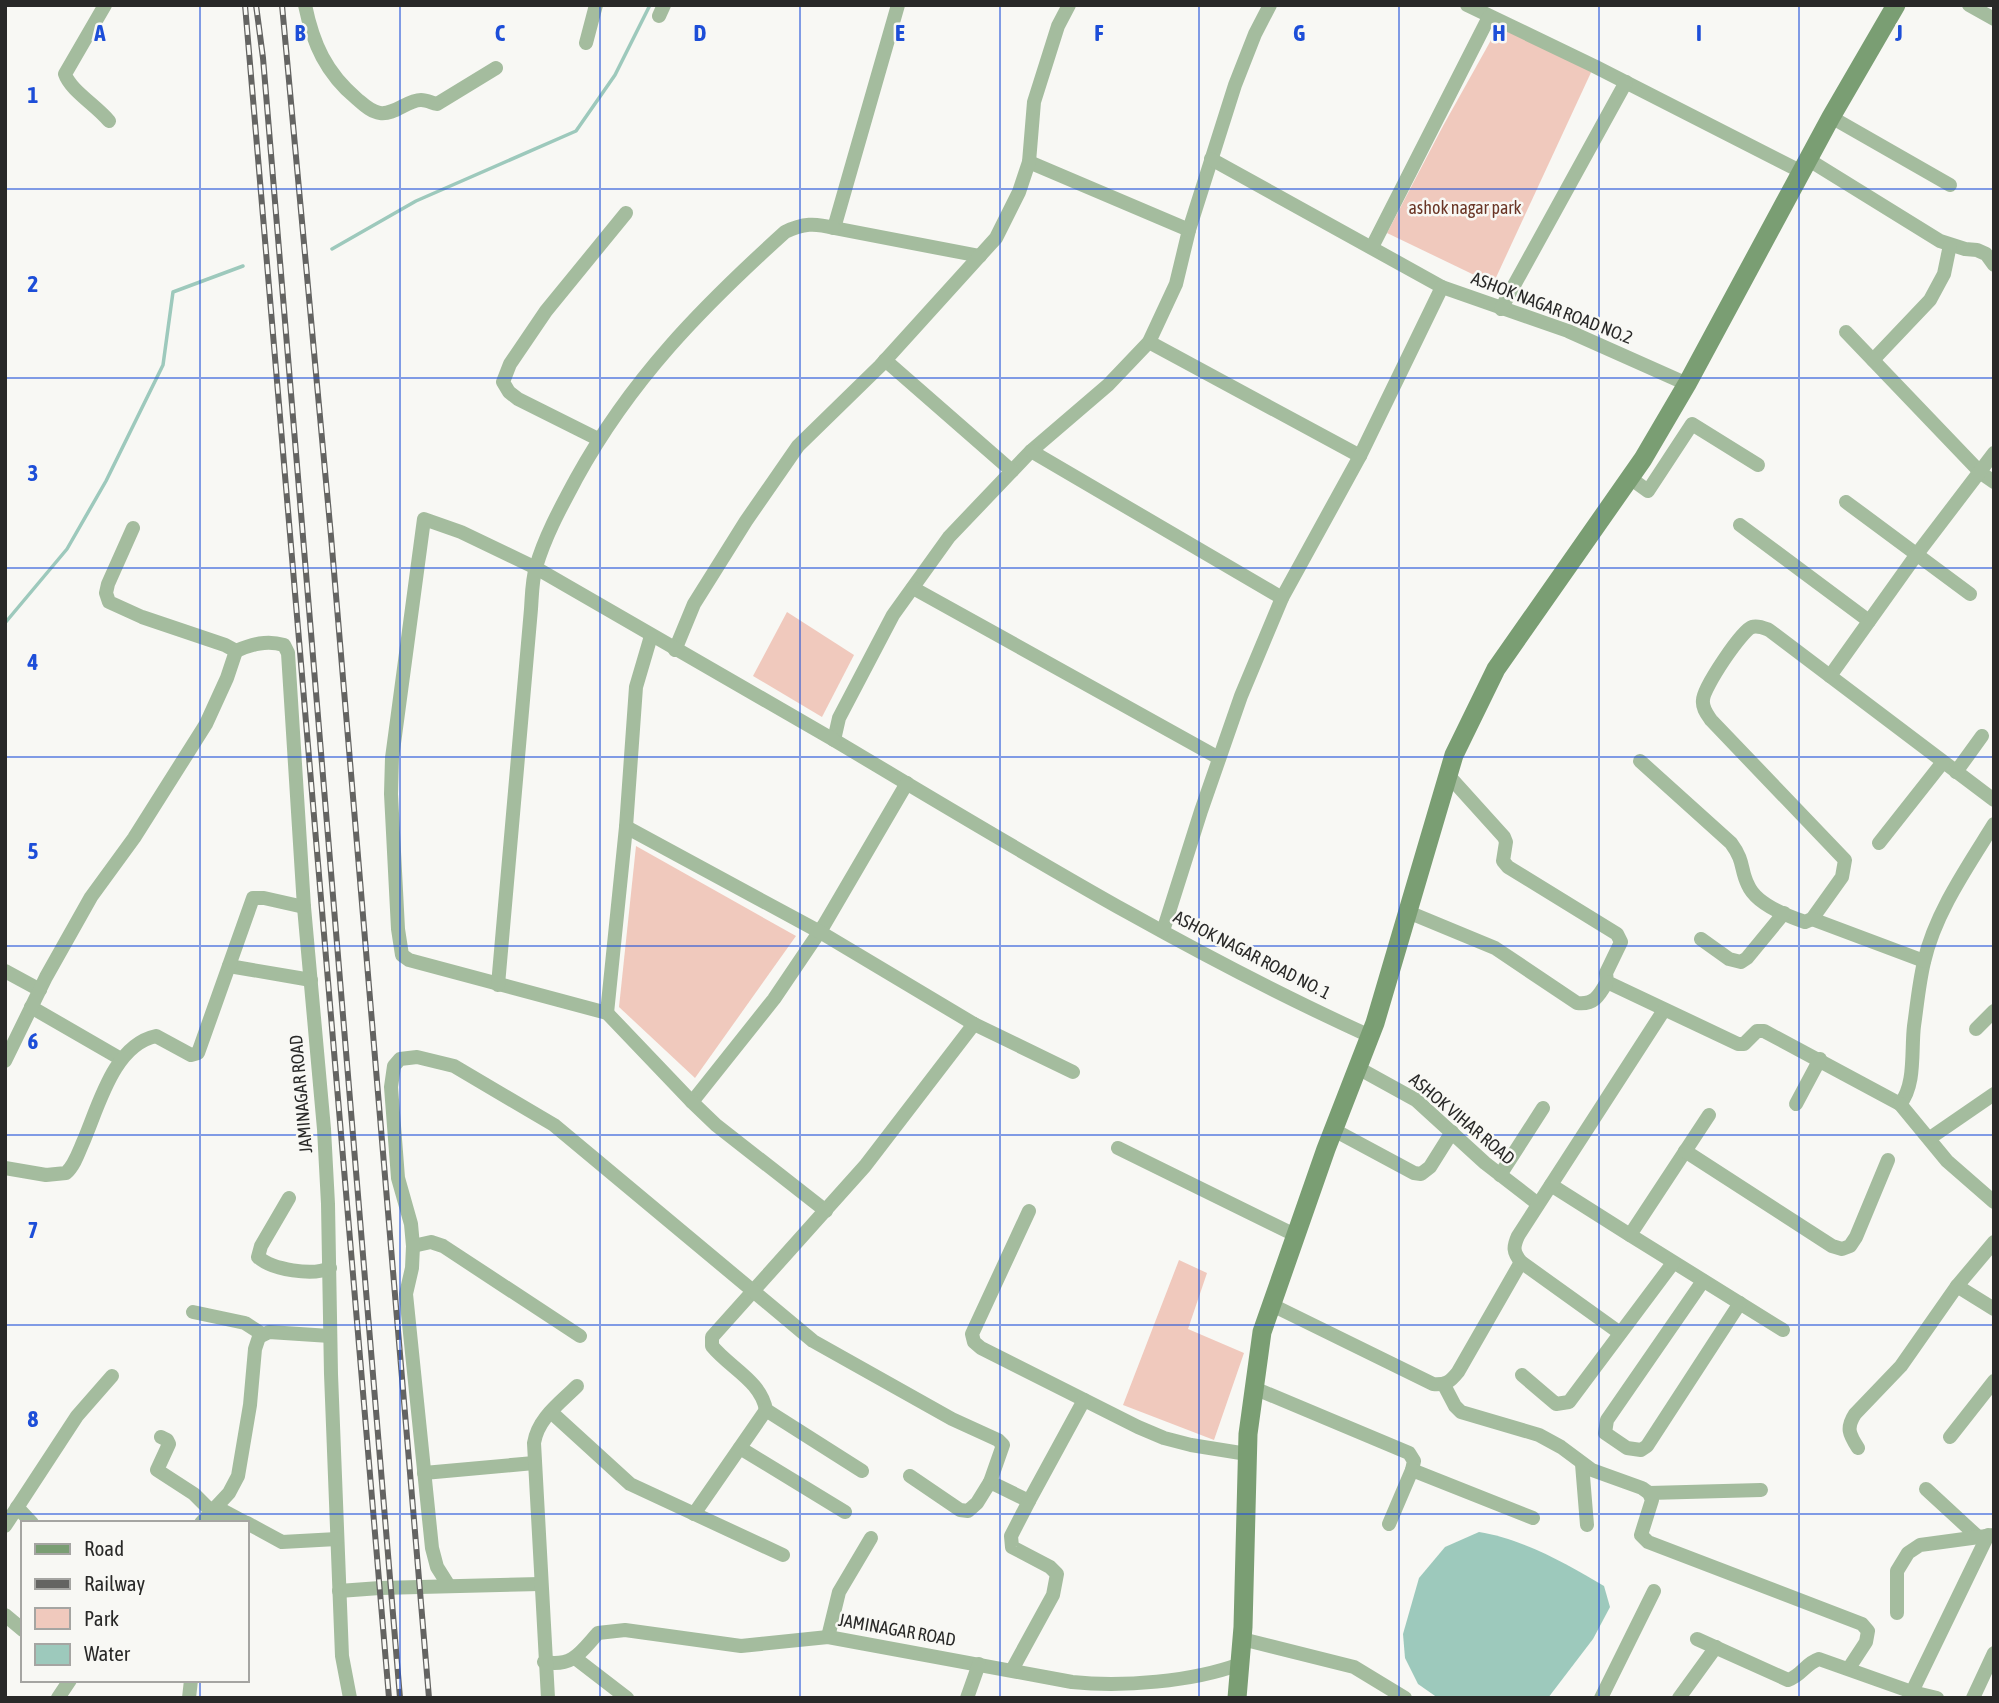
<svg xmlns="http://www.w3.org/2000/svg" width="1999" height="1703" font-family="'Asap Condensed',sans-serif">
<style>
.green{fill:#f0c9bd}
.water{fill:#9dc9bc}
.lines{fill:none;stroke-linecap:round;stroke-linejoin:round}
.stream{stroke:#9dc9bc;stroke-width:3.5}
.street{stroke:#a4bc9e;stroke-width:14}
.secondary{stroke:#7a9e73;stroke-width:19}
.rail-casing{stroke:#646462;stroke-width:6}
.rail{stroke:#f8f8f4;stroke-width:3.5;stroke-dasharray:10;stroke-linecap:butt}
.grid{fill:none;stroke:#1d4ed8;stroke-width:2;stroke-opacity:0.55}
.labels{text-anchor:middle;stroke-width:5;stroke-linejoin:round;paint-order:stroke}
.park-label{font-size:18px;fill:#6a3525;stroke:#f8f8f4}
.street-label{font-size:18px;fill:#292928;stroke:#f8f8f4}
.grid-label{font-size:23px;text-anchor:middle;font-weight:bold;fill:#1d4ed8;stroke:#f8f8f4;stroke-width:5;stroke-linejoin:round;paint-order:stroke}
</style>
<rect width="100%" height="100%" fill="#f8f8f4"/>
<!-- green -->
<g class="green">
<polygon points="1500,24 1594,66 1493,284 1387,233 1443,126"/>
<polygon points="787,612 854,655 822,717 753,676"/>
<polygon points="636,846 796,936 695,1078 619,1007"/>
<polygon points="1179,1260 1207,1273 1188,1329 1244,1353 1214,1440 1123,1405"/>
</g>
<!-- water -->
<path class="water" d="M 1479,1532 C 1520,1538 1568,1564 1604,1586 L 1610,1607 L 1593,1639 L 1548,1698 L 1438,1698 L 1418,1684 L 1405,1658 L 1403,1634 L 1419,1578 L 1445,1547 Z"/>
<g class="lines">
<!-- stream -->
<g class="stream">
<polyline points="332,249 416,201 576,131 615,75 650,5"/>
<polyline points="5,623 67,549 106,481 163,365 173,292 243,266"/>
</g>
<!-- street -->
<g class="street">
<path d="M 105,5 L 65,74 C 70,90 97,106 109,121"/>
<path d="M 305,5 C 313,44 326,73 357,99 C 364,105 371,112 380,113 C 395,115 407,100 421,100 C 427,100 432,103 437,104 L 496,68"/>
<polyline points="898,5 834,228 980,256"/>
<path d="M 1270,5 L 1255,34 L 1235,85 L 1189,230 L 1176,284 L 1149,342 L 1108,385 L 1031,451 L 949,537 L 893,615 L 839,718 L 834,740 C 1009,844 1184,952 1370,1036"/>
<polyline points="1467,5 1594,66 1802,172"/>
<polyline points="1969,5 1994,19"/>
<polyline points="659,16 664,5"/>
<polyline points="586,43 596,5"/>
<polyline points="1831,117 1950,185"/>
<polyline points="1211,159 1442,287 1568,331 1687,384"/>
<polyline points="1809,160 1940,241 1965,249 1977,250 1986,254 1994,265"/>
<polyline points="1029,162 1189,230"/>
<polyline points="1372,247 1489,17"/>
<polyline points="1501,309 1626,82"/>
<polyline points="1846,332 1981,473 1994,482"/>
<polyline points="1149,342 1360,456"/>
<polyline points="885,360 1012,471"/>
<polyline points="1873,360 1930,300 1944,274 1950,245"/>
<polyline points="598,439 518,399 509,392 503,382 510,364 546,311 626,213"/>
<polyline points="1031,451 1282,598"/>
<polyline points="1630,478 1648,491 1692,424 1758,465"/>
<polyline points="1846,502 1970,594"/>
<polyline points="1740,525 1869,621"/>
<polyline points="913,588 1219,758"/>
<polyline points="675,650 694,604 746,521 798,446 880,366 996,238 1019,192 1029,162 1034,102 1058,26 1069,5"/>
<path d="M 236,651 C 252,644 267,640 284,645 L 288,653 L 304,907 L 324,1129 L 328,1204 L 331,1374 L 342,1656 L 350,1698"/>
<polyline points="1830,676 1917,554 1994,453"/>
<polyline points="834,740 536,568 461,532 424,519 392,758 391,794 398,929 402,955 409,960 607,1013 692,1102 774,999 824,925 907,783"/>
<path d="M 1640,761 L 1731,843 C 1745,862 1740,869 1748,885 C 1756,904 1787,916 1805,922 L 1812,919 L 1842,877 L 1845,860 L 1711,720 C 1707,714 1702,708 1703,700 C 1703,688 1742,630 1752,627 C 1758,625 1764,628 1769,630 L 1994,800"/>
<polyline points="1956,772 1982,736"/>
<path d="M 1448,775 L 1504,837 L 1506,842 L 1503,861 L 1508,867 L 1617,934 L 1621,942 L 1606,973 L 1607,982 L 1738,1044 L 1744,1044 L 1757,1031 L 1764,1031 L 1900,1104 C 1916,1085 1911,1050 1914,1026 C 1917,1005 1919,983 1924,962 C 1935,913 1968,866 1994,824"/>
<polyline points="626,827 820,932 974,1024 1073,1072"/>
<polyline points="1879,843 1943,762"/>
<path d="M 1408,912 L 1495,948 L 1577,1003 C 1594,1005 1599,996 1607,982"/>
<polyline points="1812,919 1924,961"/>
<polyline points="1163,931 1201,811 1241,696 1282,598 1360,456 1442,287"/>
<polyline points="1701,939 1729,959 1741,962 1747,958 1784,913"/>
<polyline points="229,966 311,980"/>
<polyline points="5,971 40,990"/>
<path d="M 498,985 L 531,609 C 532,595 532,580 536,567 C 545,536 561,507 576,479 C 631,379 701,308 785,232 C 803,223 815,223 834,228"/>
<polyline points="31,1007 121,1059"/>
<polyline points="607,1013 626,827 636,687 651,636"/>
<polyline points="1976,1029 1994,1011"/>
<polyline points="5,1061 46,977 91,897 134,838 206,724 227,678 236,651 225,645 142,617 109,602 106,593 108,584 133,528"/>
<polyline points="1358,1068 1416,1100 1485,1163 1538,1204"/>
<polyline points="692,1102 716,1125 826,1211"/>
<polyline points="1796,1104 1820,1059"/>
<polyline points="1900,1104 1947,1161 1994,1202"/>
<polyline points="1709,1115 1630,1235 1783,1330"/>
<polyline points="1334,1130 1414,1173 1421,1174 1430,1167 1452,1132"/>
<polyline points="1930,1138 1994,1094"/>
<polyline points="1118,1148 1295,1235"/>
<polyline points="1685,1151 1832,1246 1842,1249 1850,1246 1856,1237 1888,1160"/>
<path d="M 5,1168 L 46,1175 L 66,1173 C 75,1165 79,1151 84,1140 C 99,1105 114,1045 156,1036 L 191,1055 L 198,1053 L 253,898 L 264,898 L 304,907"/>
<polyline points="1500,1175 1543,1108"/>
<polyline points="1551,1185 1630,1235"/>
<path d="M 289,1198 L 261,1246 L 258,1257 C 272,1270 313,1276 330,1268"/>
<polyline points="1029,1211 972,1334 974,1342 981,1348 1138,1427 1164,1438 1191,1445 1247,1454"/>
<polyline points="413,1246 431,1242 443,1246 580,1336"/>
<polyline points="1703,1281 1607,1420 1605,1433 1627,1448 1641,1450 1647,1446 1740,1303"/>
<polyline points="1957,1286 1994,1309"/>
<path d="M 1272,1305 L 1433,1384 C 1446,1385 1450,1382 1458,1372 L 1521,1262"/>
<polyline points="193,1312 245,1323 262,1334"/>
<path d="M 1620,1333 L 1521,1262 C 1513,1252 1513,1247 1518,1236 L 1664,1010"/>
<polyline points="1522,1375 1556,1404 1569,1402 1673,1263"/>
<polyline points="1444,1385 1455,1406 1461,1412 1539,1435 1561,1447 1592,1470 1642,1488 1649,1493 1652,1500 1641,1535 1648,1542 1862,1624 1868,1631 1866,1642 1849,1668"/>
<polyline points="1254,1388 1409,1453 1414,1461 1412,1470 1389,1524"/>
<path d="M 766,1410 C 761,1381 730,1368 712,1346 L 712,1337 L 865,1166 L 974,1024"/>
<polyline points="551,1412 630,1484 783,1555"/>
<polyline points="161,1437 167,1440 169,1444 157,1470 194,1494 223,1523"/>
<polyline points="1950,1437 1994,1381"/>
<polyline points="740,1448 845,1512"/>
<path d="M 1858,1448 C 1849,1434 1846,1428 1855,1414 L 1901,1366 L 1957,1286 L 1994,1242"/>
<polyline points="1582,1464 1587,1525"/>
<polyline points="1412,1470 1533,1518"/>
<polyline points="424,1473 534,1463"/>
<polyline points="910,1476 960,1510 968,1511 977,1503 990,1482 1029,1501 1084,1400"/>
<polyline points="1926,1489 1977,1536"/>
<polyline points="1649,1493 1761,1490"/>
<polyline points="17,1507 32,1523"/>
<polyline points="216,1507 246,1523"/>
<polyline points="694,1514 766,1410 862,1471"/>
<polyline points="201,1523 229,1493 238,1476 250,1405 255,1349 259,1337 269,1332 330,1336"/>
<polyline points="247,1523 282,1542 337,1539"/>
<polyline points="5,1526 77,1416 112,1376"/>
<polyline points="449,1586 437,1567 432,1548 406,1294 412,1268 413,1246 411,1224 398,1178 391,1087 394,1066 400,1059 417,1057 454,1066 554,1125 813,1341 952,1419 998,1440 1003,1445 990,1482"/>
<polyline points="339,1591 380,1588 540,1584"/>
<polyline points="1897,1613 1897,1571 1908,1553 1920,1545 1994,1535"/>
<polyline points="5,1615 23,1630"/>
<polyline points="828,1637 839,1592 871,1538"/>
<polyline points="1242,1639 1354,1667 1405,1698"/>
<path d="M 1697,1639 L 1788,1680 C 1801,1676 1806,1663 1819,1659 L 1912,1692 L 1937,1698"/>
<polyline points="575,1658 627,1698"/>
<path d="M 544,1662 C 573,1667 580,1653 598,1633 L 625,1630 L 741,1646 L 828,1637 L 1072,1682 C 1122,1687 1192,1682 1240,1664"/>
<polyline points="1012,1670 1053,1595 1057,1574 1050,1567 1012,1547 1011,1536 1029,1501"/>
<polyline points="58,1698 70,1680"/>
<polyline points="189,1698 191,1680"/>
<path d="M 548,1698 L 534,1443 C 538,1418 560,1403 577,1386"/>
<polyline points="967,1698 979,1664"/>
<polyline points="1601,1698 1654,1591"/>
<polyline points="1679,1698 1716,1647"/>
<polyline points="1909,1698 1988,1535"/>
<polyline points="1973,1698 1994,1653"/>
</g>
<!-- secondary -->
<polyline class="secondary" points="1237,1698 1243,1627 1248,1434 1262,1332 1326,1149 1375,1023 1454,755 1496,669 1643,459 1687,384 1831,117 1896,5"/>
<!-- rail casing -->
<g class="rail-casing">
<g id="rail">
<polyline points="245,5 389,1698"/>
<polyline points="256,5 263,58 400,1698"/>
<polyline points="282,5 331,536 429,1698"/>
</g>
</g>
<!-- rail -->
<use href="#rail" class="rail"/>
</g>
<!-- grid -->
<path class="grid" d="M 200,5 L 200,1523M 400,5 L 400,1698M 600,5 L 600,1698M 800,5 L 800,1698M 1000,5 L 1000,1698M 1199,5 L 1199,1698M 1399,5 L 1399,1698M 1599,5 L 1599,1698M 1799,5 L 1799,1698M 5,189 L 1994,189M 5,378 L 1994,378M 5,568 L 1994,568M 5,757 L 1994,757M 5,946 L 1994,946M 5,1135 L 1994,1135M 5,1325 L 1994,1325M 5,1514 L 1994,1514M 200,1680 L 200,1698"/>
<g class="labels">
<!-- park labels -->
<g class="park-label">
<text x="1465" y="214">ashok nagar park</text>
</g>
<!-- street labels -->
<g class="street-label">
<text transform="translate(1552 308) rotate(21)" y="6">ASHOK NAGAR ROAD NO.2</text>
<text transform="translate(1252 955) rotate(27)" y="6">ASHOK NAGAR ROAD NO. 1</text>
<text transform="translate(301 1094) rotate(-95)" y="6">JAMINAGAR ROAD</text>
<text transform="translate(1462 1119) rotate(40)" y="6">ASHOK VIHAR ROAD</text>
<text transform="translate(897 1630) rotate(10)" y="6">JAMINAGAR ROAD</text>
</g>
</g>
<g class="grid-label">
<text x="100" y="41">A</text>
<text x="300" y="41">B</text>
<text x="500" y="41">C</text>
<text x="700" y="41">D</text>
<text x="900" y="41">E</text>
<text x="1099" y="41">F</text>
<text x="1299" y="41">G</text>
<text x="1499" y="41">H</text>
<text x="1699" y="41">I</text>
<text x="1899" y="41">J</text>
<text x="33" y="103">1</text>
<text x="33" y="292">2</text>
<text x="33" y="481">3</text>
<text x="33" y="670">4</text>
<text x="33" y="859">5</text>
<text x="33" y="1049">6</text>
<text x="33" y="1238">7</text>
<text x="33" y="1427">8</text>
</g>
<!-- border -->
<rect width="1999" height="1703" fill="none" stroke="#292928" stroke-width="14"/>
<!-- legend -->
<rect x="21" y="1521" width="228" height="161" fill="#f8f8f4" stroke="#a5a5a2" stroke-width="2"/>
<rect x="35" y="1544" width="35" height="10" fill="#7a9e73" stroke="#a5a5a2" stroke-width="2"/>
<text x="84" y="1556" font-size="21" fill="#292928">Road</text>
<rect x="35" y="1579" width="35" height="10" fill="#646462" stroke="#a5a5a2" stroke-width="2"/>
<text x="84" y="1591" font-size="21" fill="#292928">Railway</text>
<rect x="35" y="1608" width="35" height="21" fill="#f0c9bd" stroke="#a5a5a2" stroke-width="2"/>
<text x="84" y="1626" font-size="21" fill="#292928">Park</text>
<rect x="35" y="1644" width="35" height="21" fill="#9dc9bc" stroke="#a5a5a2" stroke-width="2"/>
<text x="84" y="1661" font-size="21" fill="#292928">Water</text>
</svg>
